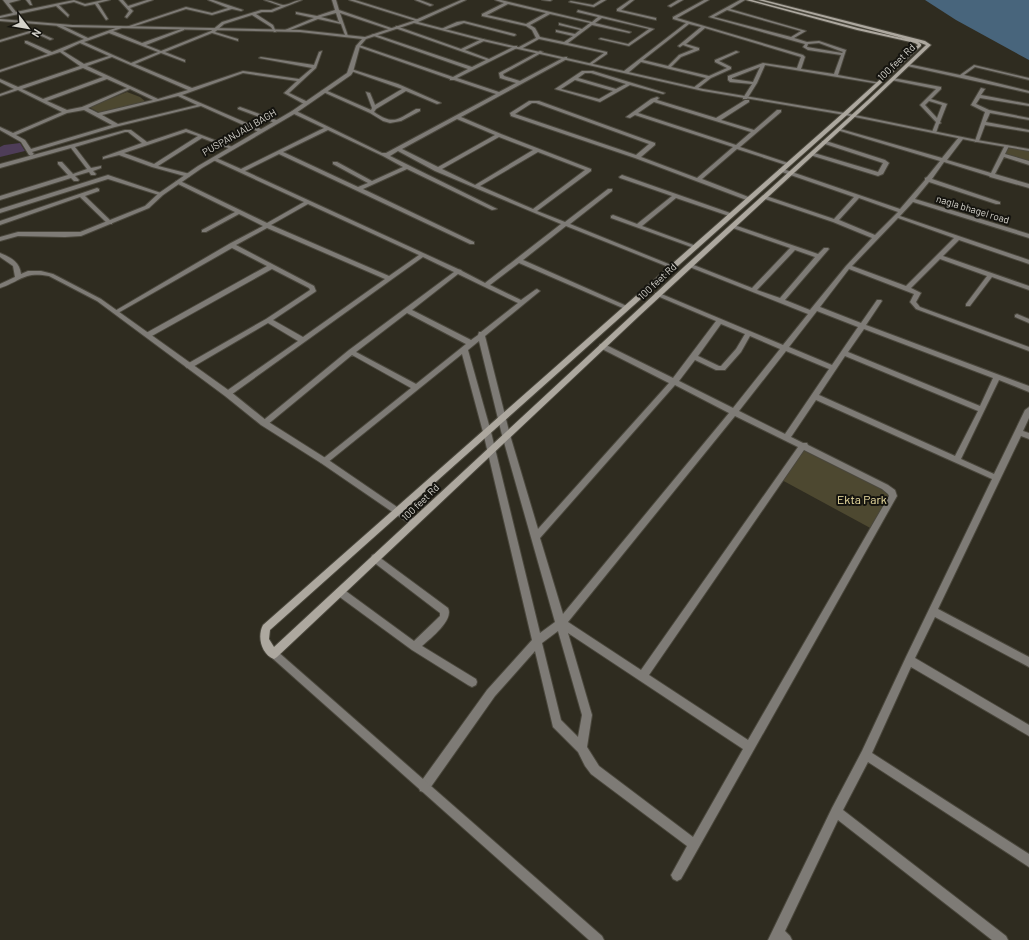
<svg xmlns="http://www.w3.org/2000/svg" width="1029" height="940" font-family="Barlow,sans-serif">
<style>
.green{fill:#4d4830}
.water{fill:#48657c}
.building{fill:#4e3d58}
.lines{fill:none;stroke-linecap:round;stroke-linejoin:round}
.minor-casing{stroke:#4a473c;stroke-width:2}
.tertiary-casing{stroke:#4a473c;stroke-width:2}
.secondary-casing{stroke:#4a473c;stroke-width:2}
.minor{fill:#7e7b76;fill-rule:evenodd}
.tertiary{fill:#7e7b76;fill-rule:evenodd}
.secondary{fill:#ada89f;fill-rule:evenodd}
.labels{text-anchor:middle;stroke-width:4;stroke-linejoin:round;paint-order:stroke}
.far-street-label{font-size:10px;fill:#d5d3cc;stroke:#15140f}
.park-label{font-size:12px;fill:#eee0a3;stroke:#15140f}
</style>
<rect width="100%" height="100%" fill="#2f2c20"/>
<!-- green -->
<g class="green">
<polygon points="127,92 140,97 146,102 100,113 89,107"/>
<polygon points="1007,146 1029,150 1029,163 1002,155"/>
<polygon points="804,445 892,492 874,530 780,479"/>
</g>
<!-- water -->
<polygon class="water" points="925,0 1029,0 1029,60 956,20"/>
<!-- building -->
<polygon class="building" points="20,143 25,151 0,157 0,147 4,145"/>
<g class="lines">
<!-- minor casing -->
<g class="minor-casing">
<g id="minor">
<polygon points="3,0 20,0 9,3 16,12 74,0 85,4 103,0 110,0 98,3 108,19 106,20 95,4 85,6 74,2 59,5 69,15 68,17 56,6 0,18 0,16 13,13"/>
<polygon points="26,0 30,0 32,5 30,5"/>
<polygon points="119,0 123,0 128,6 147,0 153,0 130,8 133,11 127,18 125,17 129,11"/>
<polygon points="208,0 213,0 243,10 241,11 232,9 212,15 186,9 129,28 126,27 186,7 212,13 228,8"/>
<path d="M 264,0 C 271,0 277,4 283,5 C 289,5 295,0 302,0 L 272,12 L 262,12 L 256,14 L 273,25 L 276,32 L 274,32 L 271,27 L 252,15 L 224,24 L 215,32 L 238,39 L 238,41 L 212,33 L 165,52 L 185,60 L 185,62 L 161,53 L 135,64 L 192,88 L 243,71 L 299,79 L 312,68 L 259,58 L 261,57 L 314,65 L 319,52 L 322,51 L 316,68 L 289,93 L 308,102 L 308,104 L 304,104 L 284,93 L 297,81 L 243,73 L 182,95 L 263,130 L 263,132 L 259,132 L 201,106 L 115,127 L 32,152 L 34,154 L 31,156 L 29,155 L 21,142 L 0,130 L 0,127 L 13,133 L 62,112 L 18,90 L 0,96 L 0,94 L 14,89 L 0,82 L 0,79 L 18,87 L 80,66 L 60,52 L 0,72 L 0,70 L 48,54 L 25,43 L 25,41 L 27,41 L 52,52 L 84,39 L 57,26 L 57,24 L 59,24 L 88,38 L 121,26 L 122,28 L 113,31 L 142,43 L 184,28 L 184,30 L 146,45 L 161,51 L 211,31 L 222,22 L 261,10 L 271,10 L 281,6 ZM 109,33 L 158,52 L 131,63 L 84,42 ZM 80,43 L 109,56 L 84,64 L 63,51 ZM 112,57 L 188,90 L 158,99 L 87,66 ZM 83,68 L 103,77 L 43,99 L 22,89 ZM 107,79 L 127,88 L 82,107 L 67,110 L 47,101 ZM 130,89 L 153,100 L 98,113 L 88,108 ZM 178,96 L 197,105 L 118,124 L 102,115 ZM 84,110 L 112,125 L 31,149 L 25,140 L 16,135 L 67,113 Z"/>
<path d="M 332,0 L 336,0 L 339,10 L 394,29 L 391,30 L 340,13 L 348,36 L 345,35 L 341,24 L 318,19 L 288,31 L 285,30 L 314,18 L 296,14 L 296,12 L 317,16 L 335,10 ZM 336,13 L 339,22 L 321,17 Z"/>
<polygon points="349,0 355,0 419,20 416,21"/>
<polygon points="415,0 420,0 433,5 430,6"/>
<path d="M 495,0 L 501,0 L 592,22 L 598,17 L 577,12 L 578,10 L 654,29 L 629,46 L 599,39 L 601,38 L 628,44 L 649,29 L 602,18 L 595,23 L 631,32 L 629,33 L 592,25 L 568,43 L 607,52 L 607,54 L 591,65 L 589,64 L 590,63 L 604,53 L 539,39 L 521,49 L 519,49 L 519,47 L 536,38 L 532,30 L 526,26 L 482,16 L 482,14 L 504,3 ZM 508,4 L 546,13 L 526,24 L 487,15 ZM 550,14 L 590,23 L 582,29 L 559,23 L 559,25 L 580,30 L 575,34 L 556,30 L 556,32 L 573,36 L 564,42 L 540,37 L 535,28 L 530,25 Z"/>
<polygon points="542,0 552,0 550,1"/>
<polygon points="601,0 606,0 594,7 569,2 571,1 593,5"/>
<polygon points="630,0 634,0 621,10 656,18 656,20 617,11 617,9"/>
<polygon points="678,0 683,0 671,7 668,6"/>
<path d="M 704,0 L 709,0 L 677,18 L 803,55 L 805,57 L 801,69 L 834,74 L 841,55 L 808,50 L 803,47 L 805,44 L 709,17 L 740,0 L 745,0 L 730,9 L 806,31 L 794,38 L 807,42 L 819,41 L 846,50 L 838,75 L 881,83 L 879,84 L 765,65 L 757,83 L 747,99 L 743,99 L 743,98 L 752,84 L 730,82 L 728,80 L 728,76 L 763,63 L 797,68 L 801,57 L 705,28 L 686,44 L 699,48 L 699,50 L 681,57 L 671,67 L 709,76 L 727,68 L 715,62 L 715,60 L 736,51 L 739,52 L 719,61 L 731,67 L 731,69 L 711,78 L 697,89 L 693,88 L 706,78 L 641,62 L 628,73 L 624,73 L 624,71 L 686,23 L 673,19 L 673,17 ZM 727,10 L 801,31 L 791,37 L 714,17 ZM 689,24 L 701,27 L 678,46 L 680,47 L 683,45 L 694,49 L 679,55 L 668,66 L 643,60 ZM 819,43 L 843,52 L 842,53 L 807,47 L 808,44 ZM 760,67 L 753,82 L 732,79 L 732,78 Z"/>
<polygon points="464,21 515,34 516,35 514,36 464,23 444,30 441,29 457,22"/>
<path d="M 396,26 L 461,49 L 482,39 L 484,39 L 484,41 L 465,50 L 489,59 L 515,46 L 517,46 L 517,48 L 457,78 L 499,92 L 516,83 L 500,78 L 499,73 L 540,51 L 543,52 L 503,74 L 504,76 L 520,81 L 565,57 L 567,57 L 567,59 L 461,117 L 501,134 L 591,169 L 591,171 L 537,211 L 565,222 L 608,189 L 612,189 L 612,191 L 570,224 L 676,267 L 673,269 L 671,268 L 566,226 L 523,260 L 629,307 L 629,309 L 625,309 L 519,263 L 490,285 L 521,300 L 535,290 L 537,289 L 540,291 L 485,336 L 510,435 L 538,529 L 669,383 L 600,348 L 599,346 L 600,344 L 604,344 L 673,378 L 716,321 L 655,295 L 655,293 L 659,293 L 783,345 L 808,314 L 687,266 L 687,264 L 691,264 L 752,288 L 790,248 L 730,227 L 730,225 L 734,225 L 818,254 L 824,248 L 828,248 L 829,249 L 785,300 L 810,310 L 846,266 L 872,238 L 833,222 L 762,198 L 762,196 L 766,196 L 834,219 L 854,197 L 779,171 L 779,169 L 783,169 L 900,209 L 925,180 L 925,178 L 927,177 L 940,161 L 837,130 L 837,128 L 942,158 L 959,137 L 963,137 L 963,139 L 947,160 L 991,173 L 1005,145 L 1009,146 L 1005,154 L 1029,161 L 1029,165 L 1004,157 L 995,174 L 1029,184 L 1029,188 L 990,177 L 989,176 L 944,162 L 932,179 L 1000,202 L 1000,204 L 996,204 L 929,182 L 915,199 L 1029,234 L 1029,238 L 913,202 L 900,216 L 1029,260 L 1029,264 L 959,240 L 943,256 L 1029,286 L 1029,290 L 992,277 L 970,306 L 966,306 L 966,304 L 987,276 L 940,259 L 911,288 L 921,293 L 916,302 L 920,307 L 1029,347 L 1029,351 L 916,309 L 910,302 L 914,294 L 849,269 L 820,307 L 861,323 L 877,300 L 881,300 L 882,301 L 866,325 L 1029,386 L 1029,392 L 999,380 L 961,459 L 994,474 L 1025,410 L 1029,407 L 1029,418 L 1023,431 L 1029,433 L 1029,439 L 1021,436 L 938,609 L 1029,657 L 1029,667 L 935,617 L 915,658 L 1029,725 L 1029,736 L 911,667 L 872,753 L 1029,854 L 1029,867 L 868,762 L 843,810 L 1006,936 L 1008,940 L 992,940 L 838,820 L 785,931 L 790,936 L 792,940 L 768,940 L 832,808 L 862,751 L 906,657 L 992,479 L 816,400 L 791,437 L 803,443 L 807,443 L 808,445 L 888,485 L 895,490 L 897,496 L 681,879 L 677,881 L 673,879 L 671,875 L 687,846 L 591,774 L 585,766 L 578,752 L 553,727 L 535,651 L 495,696 L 428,791 L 424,792 L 420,791 L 419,787 L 420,783 L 487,690 L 532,640 L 483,432 L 462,354 L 327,463 L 321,463 L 320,461 L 411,388 L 352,355 L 267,425 L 264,426 L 260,423 L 349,350 L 454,272 L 423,257 L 228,397 L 224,394 L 225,392 L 298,341 L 268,323 L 191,368 L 187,368 L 185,366 L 187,364 L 266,319 L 310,290 L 309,288 L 272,269 L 150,337 L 146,337 L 146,333 L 267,266 L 232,248 L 118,313 L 114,313 L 113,312 L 229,244 L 263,226 L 239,214 L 206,232 L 202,232 L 202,230 L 235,212 L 176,183 L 176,181 L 180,181 L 267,223 L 304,202 L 211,159 L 216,158 L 241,169 L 324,128 L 292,113 L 292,111 L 296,111 L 382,153 L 386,153 L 496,94 L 454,80 L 450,80 L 450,79 L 356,46 L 359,45 L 453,77 L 468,69 L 371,35 L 374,34 L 472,67 L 486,60 L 395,28 ZM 457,119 L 495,135 L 438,167 L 402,149 ZM 328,130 L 383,156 L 403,167 L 372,181 L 337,162 L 333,162 L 333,164 L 368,183 L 358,187 L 283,152 ZM 499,137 L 533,150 L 475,185 L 442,169 ZM 398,151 L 435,171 L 561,224 L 485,283 L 462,271 L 461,270 L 458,269 L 245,171 L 279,154 L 470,244 L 474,244 L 474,242 L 363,189 L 407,169 L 492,210 L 497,209 L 390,156 ZM 538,152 L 585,170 L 533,209 L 480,186 ZM 859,198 L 898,212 L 875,235 L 839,220 ZM 308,204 L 419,255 L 389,276 L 271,225 ZM 898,218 L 954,238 L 906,286 L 852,266 ZM 267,228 L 385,279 L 303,337 L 273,320 L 315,292 L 316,291 L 314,286 L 236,245 ZM 795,250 L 815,257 L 780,298 L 757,290 ZM 458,274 L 518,303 L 481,332 L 479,332 L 478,335 L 471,340 L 412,310 ZM 817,311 L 858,327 L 832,365 L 789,347 ZM 407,313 L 466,344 L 416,384 L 356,352 ZM 721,324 L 745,334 L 736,349 L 721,366 L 719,366 L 698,356 ZM 864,329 L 993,378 L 980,406 L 848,352 ZM 750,336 L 780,349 L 733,408 L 679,381 L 695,360 L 716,370 L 725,370 L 741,352 ZM 479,341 L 502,435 L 555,622 L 540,633 L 491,432 L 468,350 ZM 786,351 L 829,369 L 785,434 L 739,411 ZM 845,356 L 978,411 L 955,456 L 819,395 ZM 675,385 L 729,413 L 563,614 L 540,538 ZM 735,416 L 798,447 L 641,670 L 568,622 ZM 804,450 L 882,489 L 888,494 L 889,496 L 748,740 L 649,675 ZM 558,631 L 582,715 L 578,737 L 561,720 L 542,643 ZM 568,633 L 743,749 L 693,837 L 599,766 L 587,747 L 592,715 Z"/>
<polygon points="33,30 53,39 50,40 33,32 0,42 0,40"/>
<polygon points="908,64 960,75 974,65 1029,78 1029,80 975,67 964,75 1029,91 1029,93 907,66 906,65"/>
<path d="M 351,69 L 398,84 L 441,103 L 437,104 L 406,91 L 376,109 L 374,112 C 394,126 398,119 416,109 L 420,109 L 420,111 L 401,121 L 390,123 L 383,121 L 370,113 L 321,91 L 325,90 L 371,110 L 372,108 L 366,92 L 370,93 L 375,105 L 402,89 L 351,71 Z"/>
<path d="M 582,71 L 593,71 L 665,93 L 663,94 L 630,85 L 600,102 L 555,89 ZM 585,73 L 591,73 L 626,84 L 616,89 L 578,78 ZM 575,80 L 613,91 L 599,99 L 561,89 Z"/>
<path d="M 893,78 L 941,87 L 941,89 L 931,99 L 947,104 L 940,122 L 941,123 L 939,124 L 936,133 L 932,132 L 936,122 L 920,105 L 936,89 L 891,80 L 891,79 ZM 929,101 L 942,105 L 937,118 L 925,105 Z"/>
<polygon points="981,88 985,89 981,95 1029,104 1029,106 980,98 976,104 989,110 1029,118 1029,120 990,113 986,122 1029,130 1029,132 985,125 979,141 975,142 975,141 985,112 971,105"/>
<path d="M 657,97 L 659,98 L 657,100 L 716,118 L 745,100 L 749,100 L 749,102 L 721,120 L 754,130 L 777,110 L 781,110 L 781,112 L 740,147 L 791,164 L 786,165 L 737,149 L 702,179 L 751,198 L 752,199 L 749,201 L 635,158 L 511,116 L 510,113 L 529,101 L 539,101 L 655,143 L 655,145 L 641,157 L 697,178 L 733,147 L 635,115 L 630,118 L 626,117 L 651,99 ZM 654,102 L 751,132 L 736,145 L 638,113 ZM 532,103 L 536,103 L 649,144 L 636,155 L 515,114 Z"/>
<polygon points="240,107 279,121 279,122 275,123 238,109 238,108"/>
<path d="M 186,129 L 235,148 L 231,149 L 202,138 L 158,166 L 190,174 L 190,176 L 188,177 L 152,167 L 119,155 L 103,159 L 103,157 L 142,143 L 128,132 L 125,132 L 75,147 L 91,168 L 101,166 L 101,168 L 93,171 L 96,174 L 95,175 L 91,175 L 89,172 L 75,176 L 79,180 L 78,181 L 74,181 L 71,178 L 0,200 L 0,196 L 68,175 L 58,164 L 58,162 L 62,162 L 73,174 L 87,169 L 71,148 L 0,168 L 0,164 L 125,130 L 131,130 L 147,142 ZM 186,132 L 198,136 L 154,164 L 124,153 Z"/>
<polygon points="822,141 826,141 885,160 889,163 883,174 878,176 810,155 810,153 814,153 878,172 883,163 822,143"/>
<polygon points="108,175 164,194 159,195 108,179 0,213 0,209"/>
<polygon points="622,175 733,214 734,215 729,216 676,198 642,226 699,247 696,249 694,248 611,218 611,216 613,215 637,224 672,196 620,178 619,177"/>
<polygon points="97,188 99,189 99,191 85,196 112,222 112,224 108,224 80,197 0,225 0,221"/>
<polygon points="1017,314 1029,319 1029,323 1015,317 1015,315"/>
<path d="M 375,554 L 448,608 C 454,620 431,638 422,646 L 476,679 L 477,682 L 476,685 L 472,687 L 468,685 L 412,650 L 337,595 L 335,592 L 337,589 L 340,588 L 343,589 L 414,641 L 440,616 L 440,613 L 372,561 L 371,558 L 372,555 Z"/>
</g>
</g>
<!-- tertiary casing -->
<g class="tertiary-casing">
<g id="tertiary">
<polygon points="461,0 466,0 418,22 483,39 703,89 845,113 977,140 1029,149 1029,151 977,142 845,115 703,91 483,41 414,23 366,39 360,46 353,72 351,75 296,113 202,168 163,195 149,208 81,236 65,237 18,236 0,241 0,237 18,232 80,232 145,206 159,193 198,166 292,111 347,73 356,46 362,39 300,32 72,27 0,21 0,19 72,25 300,30 365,37 413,21"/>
<path d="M 0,253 C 10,257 20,262 21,274 L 28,271 L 41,271 L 53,274 L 101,299 L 231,392 L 267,421 L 327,459 L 416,520 L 417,522 L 416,524 L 413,525 L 410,524 L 321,463 L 261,425 L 225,396 L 97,301 L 49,276 C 24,271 21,281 0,288 L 0,284 L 15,277 L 13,266 L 0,257 Z"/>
<polygon points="274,649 277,651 602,936 604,940 589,940 271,657 269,654 271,651"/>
</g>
</g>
<!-- secondary casing -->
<g class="secondary-casing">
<path id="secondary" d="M 746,0 L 752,0 L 858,28 L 906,39 L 758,0 L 764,0 L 925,41 L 931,45 L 871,102 L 638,317 L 277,657 L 274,659 C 261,654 257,636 263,625 L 843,113 L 918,45 L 915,43 L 857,30 ZM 918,42 L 926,45 L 868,100 L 685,266 L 274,647 L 269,639 L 270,630 L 847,115 L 921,46 L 921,44 Z"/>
</g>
<!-- minor -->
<use href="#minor" class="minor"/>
<!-- tertiary -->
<use href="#tertiary" class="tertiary"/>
<!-- secondary -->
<use href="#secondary" class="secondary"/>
</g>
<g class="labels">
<!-- far-street labels -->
<g class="far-street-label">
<text transform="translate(896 62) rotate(-44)" y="4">100 feet Rd</text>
<text transform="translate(239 132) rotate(-30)" y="4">PUSPANJALI BAGH</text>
<text transform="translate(973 209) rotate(17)" y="4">nagla bhagel road</text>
<text transform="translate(657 281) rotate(-43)" y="4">100 feet Rd</text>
<text transform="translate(420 502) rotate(-44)" y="4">100 feet Rd</text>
</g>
<!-- park labels -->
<g class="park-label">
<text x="862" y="504">Ekta Park</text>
</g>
</g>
<!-- north arrow -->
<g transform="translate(28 28) rotate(121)" stroke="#15140f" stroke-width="3" paint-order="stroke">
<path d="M0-3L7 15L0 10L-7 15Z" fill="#d5d3cc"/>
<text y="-6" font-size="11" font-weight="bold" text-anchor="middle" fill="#d5d3cc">N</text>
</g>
</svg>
